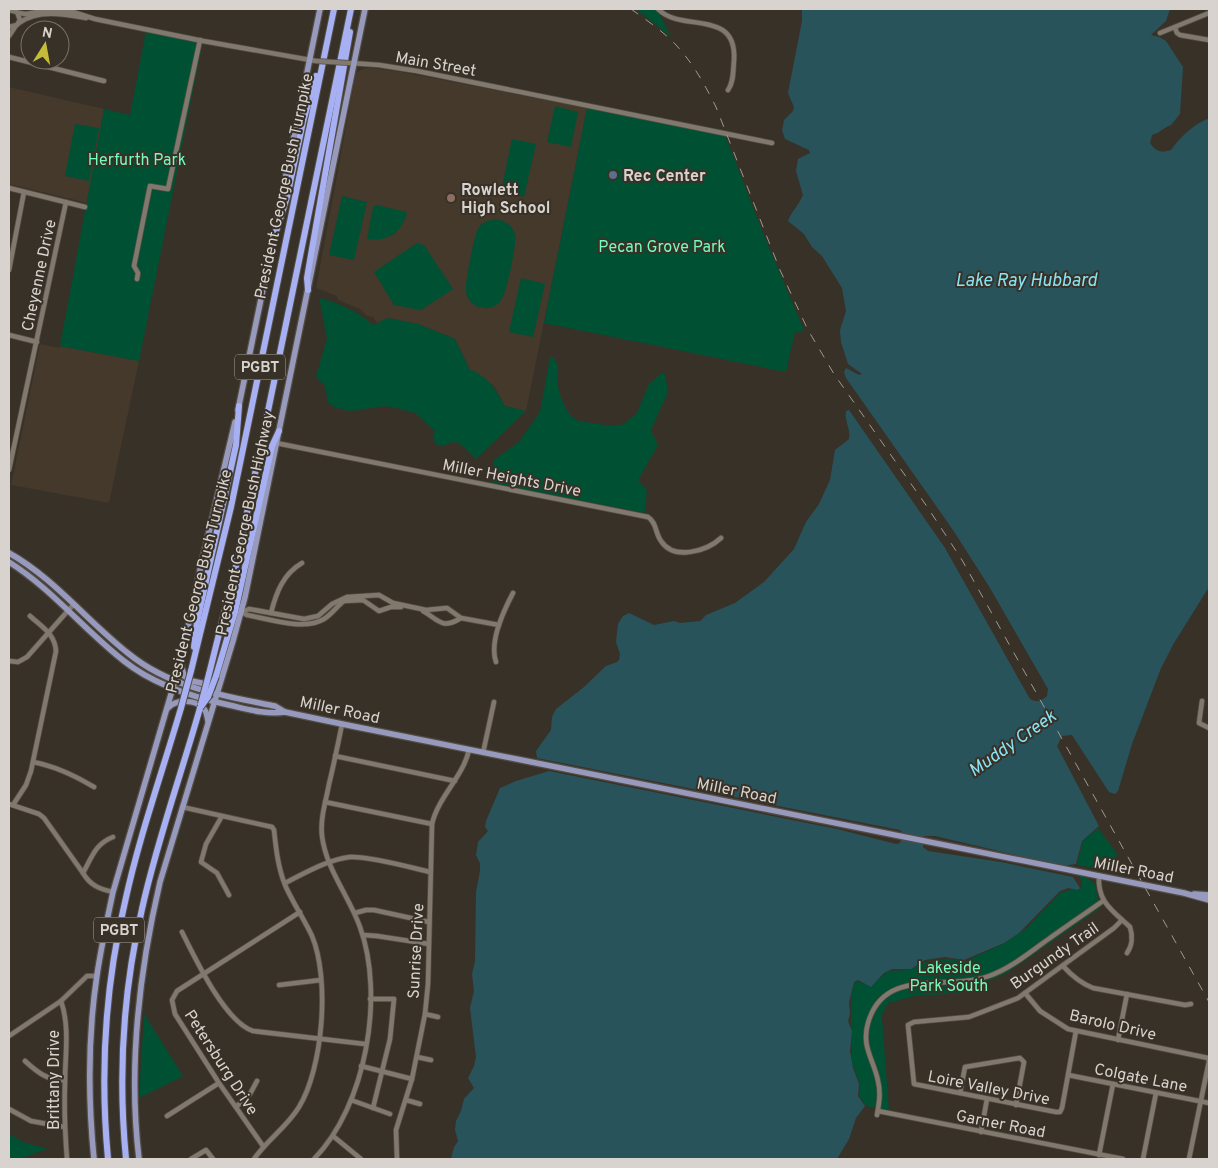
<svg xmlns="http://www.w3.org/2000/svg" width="1218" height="1168" font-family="Overpass,sans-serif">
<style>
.built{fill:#44392a}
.green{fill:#005134}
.water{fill:#29535b}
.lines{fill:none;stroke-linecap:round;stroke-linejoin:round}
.minor-casing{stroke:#534d45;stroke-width:6}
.major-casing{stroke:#534d45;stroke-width:8}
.highway-casing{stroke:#534d45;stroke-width:8}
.minor{stroke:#81786e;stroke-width:4.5}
.major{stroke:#989abd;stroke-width:5.5}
.highway{stroke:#a7b0f2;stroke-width:6}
.rail{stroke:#9f9992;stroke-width:1;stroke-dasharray:9 9;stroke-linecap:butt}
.minor-bridge-casing{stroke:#534d45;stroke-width:6;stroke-linecap:butt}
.highway-bridge-casing{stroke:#534d45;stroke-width:8;stroke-linecap:butt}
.minor-bridge{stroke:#81786e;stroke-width:4.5}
.highway-bridge{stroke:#a7b0f2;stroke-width:6}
.service-dot{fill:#5c6f8a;stroke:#383127;stroke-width:2}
.education-dot{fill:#8d6e63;stroke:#383127;stroke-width:2}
.labels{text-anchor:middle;stroke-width:4;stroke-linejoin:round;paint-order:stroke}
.shield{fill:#383127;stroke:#a8a29c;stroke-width:1}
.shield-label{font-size:15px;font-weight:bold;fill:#d8d3ce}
.street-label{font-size:16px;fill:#d8d3ce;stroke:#383127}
.park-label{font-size:16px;fill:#73fdbd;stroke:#383127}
.poi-label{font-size:16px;font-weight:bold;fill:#d8d3ce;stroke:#383127;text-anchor:start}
.water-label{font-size:18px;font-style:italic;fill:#88e4f5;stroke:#383127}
</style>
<rect width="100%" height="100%" fill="#383127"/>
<!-- built -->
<g class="built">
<polygon points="370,68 396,71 587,108 526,411 505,406 494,386 470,370 455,339 418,324 388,318 377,323 373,317 367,316 360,309 338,300 337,296 316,288 356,73 363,69"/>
<polygon points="9,87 104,109 87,203 9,184"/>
<polygon points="40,344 60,348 60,346 139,361 109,503 11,485"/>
</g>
<!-- green -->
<g class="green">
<polygon points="636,9 654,9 660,15 671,37"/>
<polygon points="146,31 203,41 139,361 60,346 104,109 130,115"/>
<polygon points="555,106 578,112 571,147 547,142"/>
<polygon points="587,108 725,135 765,238 804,330 797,333 795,331 786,372 544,323"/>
<polygon points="75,124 99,128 89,181 65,176"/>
<polygon points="512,139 536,144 524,197 501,192"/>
<polygon points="342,196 367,202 354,260 329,255"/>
<path d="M 377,205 L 407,212 C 402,233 388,242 367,239 L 373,207 Z"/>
<path d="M 496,219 C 505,221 513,225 515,235 C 517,243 507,291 502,298 C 498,307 488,310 479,307 C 472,305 466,298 466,291 C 465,282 474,234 479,227 C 483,222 489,220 496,219 Z"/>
<polygon points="417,243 424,245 453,289 421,310 394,305 374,272"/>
<polygon points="521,278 545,284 533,337 509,332"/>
<path d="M 319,298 C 339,303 357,311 373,325 L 388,318 L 418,324 L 455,339 L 470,370 C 487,375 497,391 505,406 L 526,411 L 476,459 C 469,454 461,441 453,442 C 446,444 444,447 437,445 L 433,438 L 435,431 L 415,413 L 397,408 L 384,406 L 351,411 L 337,408 L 328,403 L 325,386 L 316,377 L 327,338 Z"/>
<polygon points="550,357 554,358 558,366 557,382 561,398 569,414 578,421 612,426 624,424 637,413 649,384 660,374 665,374 668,392 651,430 658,445 638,480 647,490 645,513 491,483 494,460 519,442 540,412"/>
<polygon points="1098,828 1117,854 1111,871 1077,865 1083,841"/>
<polygon points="1079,875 1086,877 1095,884 1100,908 1007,973 961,993 915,996 888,1003 882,1014 882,1019 889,1110 866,1106 859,1096 860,1084 852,1063 851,996 854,983 858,981 871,987 888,971 909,970 925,962 949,959 966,961 1003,944 1026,929 1060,893 1074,889 1080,890 1082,884"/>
<polygon points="144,1014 183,1076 139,1098"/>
<polygon points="9,1134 23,1142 48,1149 18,1159 9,1159"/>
</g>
<!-- water -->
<path class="water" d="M 802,9 L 1170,9 L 1166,21 L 1151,35 L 1159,37 L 1166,41 L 1183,67 L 1180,114 L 1171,125 C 1164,127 1160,133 1152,135 L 1150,143 C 1156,152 1162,153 1171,150 C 1181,136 1192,126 1207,119 L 1209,120 L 1209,587 L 1174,643 L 1161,668 L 1132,744 L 1118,791 L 1115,794 L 1109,792 L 1072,735 L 1062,736 L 1057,746 L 1099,826 L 1082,841 L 1076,864 L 1062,866 L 935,836 L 924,836 L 923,847 L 928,851 L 1001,862 L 1073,877 L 1080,888 L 1078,890 L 1068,888 L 1060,891 L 1019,933 L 1004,943 L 964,960 L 945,957 L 925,960 L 911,969 L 892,969 L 884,973 L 871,987 L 858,980 L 854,982 L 849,1002 L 850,1014 L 848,1021 L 852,1031 L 850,1051 L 853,1068 L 859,1084 L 858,1096 L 865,1106 L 856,1118 L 849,1139 L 837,1159 L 451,1159 L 454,1147 L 458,1141 L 455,1130 L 456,1121 L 461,1111 L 464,1099 L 474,1088 L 468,1078 L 474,1066 L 476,1057 L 470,1008 L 474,991 L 472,974 L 475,961 L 476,892 L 480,871 L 480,863 L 476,855 L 478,842 L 488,831 L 485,827 L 486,821 L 500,788 L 516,781 L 549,771 L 837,829 L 896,844 L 900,843 L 903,833 L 900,830 L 537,758 L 536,751 L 551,730 L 552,717 L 556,709 L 584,687 L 606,666 L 617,662 L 619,660 L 620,654 L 616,642 L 618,624 L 623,616 L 629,613 L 654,625 L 674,621 L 680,623 L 700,621 L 706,615 L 735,603 L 764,582 L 794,549 L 806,522 L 819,504 L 830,480 L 835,450 L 849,439 C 851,429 844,421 846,411 L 849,410 L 945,548 L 1030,699 C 1037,703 1041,701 1047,696 L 1048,689 L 990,588 L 953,530 L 846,378 L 844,372 L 846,368 L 859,375 L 862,374 L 848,364 L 841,342 L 840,330 L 846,311 L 842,288 L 822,256 L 812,247 L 804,234 L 788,221 C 791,212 799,205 803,195 L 796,171 L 798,159 L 810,153 L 809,150 L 785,139 L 782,130 L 784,120 L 793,111 L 794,107 L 788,93 L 802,21 Z"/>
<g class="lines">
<!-- minor casing -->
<g class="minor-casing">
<g id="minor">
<path d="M 658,9 C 681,33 737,8 734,60 C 733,70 734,82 728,90"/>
<polyline points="9,10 17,12 20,20 17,25 9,27"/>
<polyline points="19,13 26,14 49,10 73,12 95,19 203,41 316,61"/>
<path d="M 19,23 C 38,9 64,14 86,18"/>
<polyline points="1175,28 1177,33 1180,35 1209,40"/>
<polyline points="1160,33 1209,13"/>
<polyline points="9,36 15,27"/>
<polyline points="9,57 104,81"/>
<polyline points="351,63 379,65 417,71 772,143"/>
<polyline points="9,188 85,207"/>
<polyline points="9,270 24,192"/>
<polyline points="137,279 138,273 134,266 150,186 168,189 200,40"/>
<polyline points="9,335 37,342"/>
<path d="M 276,443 L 648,517 C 657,523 655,533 661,541 C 674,561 707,551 721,538"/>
<polyline points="9,470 66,202"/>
<path d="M 423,611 C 439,620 442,630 461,618"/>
<polyline points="242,612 249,609 304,619 318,616 332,604 347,597 379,595 393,603 426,610 447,608 461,618 499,625"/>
<path d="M 242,612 L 247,615 C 269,619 304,631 324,619 C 332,614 337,606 344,601 L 363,600 L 379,611 L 391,607 L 401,607"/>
<path d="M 271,613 C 276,593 283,574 302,563"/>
<polyline points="9,661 18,662 27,657 73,605"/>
<path d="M 496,662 C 489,642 504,610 513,593"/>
<polyline points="1202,701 1199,723 1209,728"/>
<polyline points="483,753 494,702"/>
<polyline points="335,756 455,781"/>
<path d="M 33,762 C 55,766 74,775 94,787"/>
<polyline points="325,802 432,824"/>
<path d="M 9,804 L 39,814 L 44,818 L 83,873 C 90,885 99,889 113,892"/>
<path d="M 13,805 L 26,785 L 31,771 L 56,651 C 55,634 42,627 30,616"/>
<path d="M 182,807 L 272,827 L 274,830 C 276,849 278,867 285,885 C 293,903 304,919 312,936 C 330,979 323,1068 299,1107 C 287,1127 267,1140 254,1159"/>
<polyline points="222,816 206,844 201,862 217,873 229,895"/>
<path d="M 83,873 C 92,857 95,844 113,837"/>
<path d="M 1099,876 C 1097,902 1113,911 1130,927 C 1133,936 1132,946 1127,953"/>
<path d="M 285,883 C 303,874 329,859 350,857 C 370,856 409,867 430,872"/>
<polyline points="355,913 366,910 374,910 429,922"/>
<path d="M 182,932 C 195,958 225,1022 253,1031 L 365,1044"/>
<polyline points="363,935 377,936 429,944"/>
<path d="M 1063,966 C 1072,976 1080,983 1093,988 L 1185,1005 L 1191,1004"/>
<polyline points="279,985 321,980"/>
<polyline points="1025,993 1040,1011 1068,1029 1208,1058 1209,1061 1189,1159"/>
<polyline points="370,999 394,999 390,1039 373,1108"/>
<path d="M 61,1001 C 70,1027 65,1055 65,1082 C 64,1108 65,1133 67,1159"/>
<polyline points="425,1014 438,1017"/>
<polyline points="1076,1031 1062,1108 1060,1112 1056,1112 914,1084 908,1025 914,1022 969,1017 1018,998 1114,928 1122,920"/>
<polyline points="9,1036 61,1001 87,976 97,976"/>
<polyline points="1118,1040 1127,994"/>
<polyline points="417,1057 431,1060"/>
<path d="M 25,1061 C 37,1072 48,1081 65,1080"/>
<polyline points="361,1066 412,1079"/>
<polyline points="1068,1075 1209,1103"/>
<polyline points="960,1093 965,1067 1020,1058 1024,1062 1016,1105"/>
<polyline points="351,1100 390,1114"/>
<polyline points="406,1100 420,1104"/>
<polyline points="236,1107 250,1094 257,1081"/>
<polyline points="9,1109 31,1121 64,1127"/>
<polyline points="878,1111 1123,1159"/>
<path d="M 877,1115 C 879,1104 881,1093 878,1081 C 874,1060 861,1047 868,1023 C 884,966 948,991 989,976 C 1012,968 1031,951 1050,938 C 1068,925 1086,913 1103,901"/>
<polyline points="167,1116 219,1083"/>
<polyline points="981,1132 987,1099"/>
<polyline points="333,1136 361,1159"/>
<polyline points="263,1146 219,1083 175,1014 172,1000 177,991 300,912"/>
<polyline points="1099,1155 1113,1084"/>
<polyline points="191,1159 206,1150 213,1159"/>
<path d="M 314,1159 C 366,1106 385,996 360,927 C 349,896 326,869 322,836 C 320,818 326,801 329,784 C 334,764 338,744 342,724"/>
<path d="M 397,1159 L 396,1130 L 412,1079 L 425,1014 L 428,984 L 432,824 C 438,797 463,777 469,750"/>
<polyline points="1143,1159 1156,1093"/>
</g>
</g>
<!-- major casing -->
<g class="major-casing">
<g id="major">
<polyline points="277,219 320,9"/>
<polyline points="238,410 273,241"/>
<path d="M 9,553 C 54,578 88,622 129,654 C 171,688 224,696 275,706 L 285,712 L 342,724 L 1184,893 L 1209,900"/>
<path d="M 9,562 C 52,589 84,630 124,661 C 154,685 192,697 229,705 C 247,709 266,715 285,712"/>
<polyline points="181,664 184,676 192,681 210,685"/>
<path d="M 168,708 C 176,699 196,699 204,709 C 207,712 207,717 208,721"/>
<polyline points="1194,894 1209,895"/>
<path d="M 94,1159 C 88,1099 88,1035 97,975 C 101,948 107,920 113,892 L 181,660 L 200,570 L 235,422"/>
<path d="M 139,1159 C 128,1067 139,972 160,882 L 233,641 L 245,597 L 365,9"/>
</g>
</g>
<!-- highway casing -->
<g class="highway-casing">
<g id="highway">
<polyline points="272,244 287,197 303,122 316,76"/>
<polyline points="308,290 307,278 312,249 350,32"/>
<polyline points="194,647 197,622 236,445 239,406"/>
<polyline points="191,671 231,507 334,9"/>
<polyline points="209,674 236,566 351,9"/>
<polyline points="216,676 235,612 272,446 279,431"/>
<path d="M 108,1159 C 100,1073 105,986 125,902 C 139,837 162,773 181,708"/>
<path d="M 126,1159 C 118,1076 123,991 142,909 C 157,841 181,775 200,708"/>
</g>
</g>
<!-- minor -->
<use href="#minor" class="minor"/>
<!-- major -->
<use href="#major" class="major"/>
<!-- highway -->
<use href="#highway" class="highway"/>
<!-- rail -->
<path class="rail" d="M 631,9 C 646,20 663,31 676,45 C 693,63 705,85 716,107 L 780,270 L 808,330 L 834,374 L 928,508 L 962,560 L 1209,1002"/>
<!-- minor-bridge casing -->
<g class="minor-bridge-casing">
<polyline id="minor-bridge" points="316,61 349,63"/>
</g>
<!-- highway-bridge casing -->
<g class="highway-bridge-casing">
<g id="highway-bridge">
<polyline points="201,704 209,674"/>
<polyline points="181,708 191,671"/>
<polyline points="200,708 208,697 216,676"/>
</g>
</g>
<!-- minor-bridge -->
<use href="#minor-bridge" class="minor-bridge"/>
<!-- highway-bridge -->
<use href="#highway-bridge" class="highway-bridge"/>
</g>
<!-- markers -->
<circle class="service-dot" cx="613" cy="175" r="5"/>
<circle class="education-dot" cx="451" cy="198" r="5"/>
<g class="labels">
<!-- shield labels -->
<g class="shield">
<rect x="235" y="354.5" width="50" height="25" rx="4"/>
<rect x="94" y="917.5" width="50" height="25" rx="4"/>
</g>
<g class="shield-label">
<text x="260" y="372">PGBT</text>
<text x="119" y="935">PGBT</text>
</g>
<!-- street labels -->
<g class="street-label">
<text transform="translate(436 63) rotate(10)" y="6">Main Street</text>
<text transform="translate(283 186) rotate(-78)" y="6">President George Bush Turnpike</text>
<text transform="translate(38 275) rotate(-78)" y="6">Cheyenne Drive</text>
<text transform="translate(512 477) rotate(11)" y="6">Miller Heights Drive</text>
<text transform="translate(244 523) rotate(-78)" y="6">President George Bush Highway</text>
<text transform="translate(198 581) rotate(-76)" y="6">President George Bush Turnpike</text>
<text transform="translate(340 709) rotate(12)" y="6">Miller Road</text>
<text transform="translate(737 790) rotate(11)" y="6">Miller Road</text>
<text transform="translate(1134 869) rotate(11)" y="6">Miller Road</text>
<text transform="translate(415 951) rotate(-87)" y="6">Sunrise Drive</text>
<text transform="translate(1054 955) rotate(-35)" y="6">Burgundy Trail</text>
<text transform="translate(1113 1024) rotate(13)" y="6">Barolo Drive</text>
<text transform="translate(222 1062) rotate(57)" y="6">Petersburg Drive</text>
<text transform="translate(1141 1077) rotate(11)" y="6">Colgate Lane</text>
<text transform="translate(53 1080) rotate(-90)" y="6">Brittany Drive</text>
<text transform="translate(989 1087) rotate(11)" y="6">Loire Valley Drive</text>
<text transform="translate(1001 1123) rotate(11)" y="6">Garner Road</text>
</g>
<!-- park labels -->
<g class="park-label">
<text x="137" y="165">Herfurth Park</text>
<text x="662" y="252">Pecan Grove Park</text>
<text x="949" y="973">Lakeside<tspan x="949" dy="18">Park South</tspan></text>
</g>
<!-- poi labels -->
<g class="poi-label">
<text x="623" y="181">Rec Center</text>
<text x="461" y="195">Rowlett<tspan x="461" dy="18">High School</tspan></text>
</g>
<!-- water labels -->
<g class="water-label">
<text x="1026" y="286">Lake Ray Hubbard</text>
<text transform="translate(1012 743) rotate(-35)" y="6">Muddy Creek</text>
</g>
</g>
<!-- border -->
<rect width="1218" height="1168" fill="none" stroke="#d8d3ce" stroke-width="20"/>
<!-- north arrow -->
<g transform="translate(45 45) rotate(11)"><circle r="24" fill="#383127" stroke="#78726a"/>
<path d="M0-4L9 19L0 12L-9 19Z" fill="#c6bc3c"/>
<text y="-8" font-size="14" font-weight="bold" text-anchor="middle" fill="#d8d3ce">N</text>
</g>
</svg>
